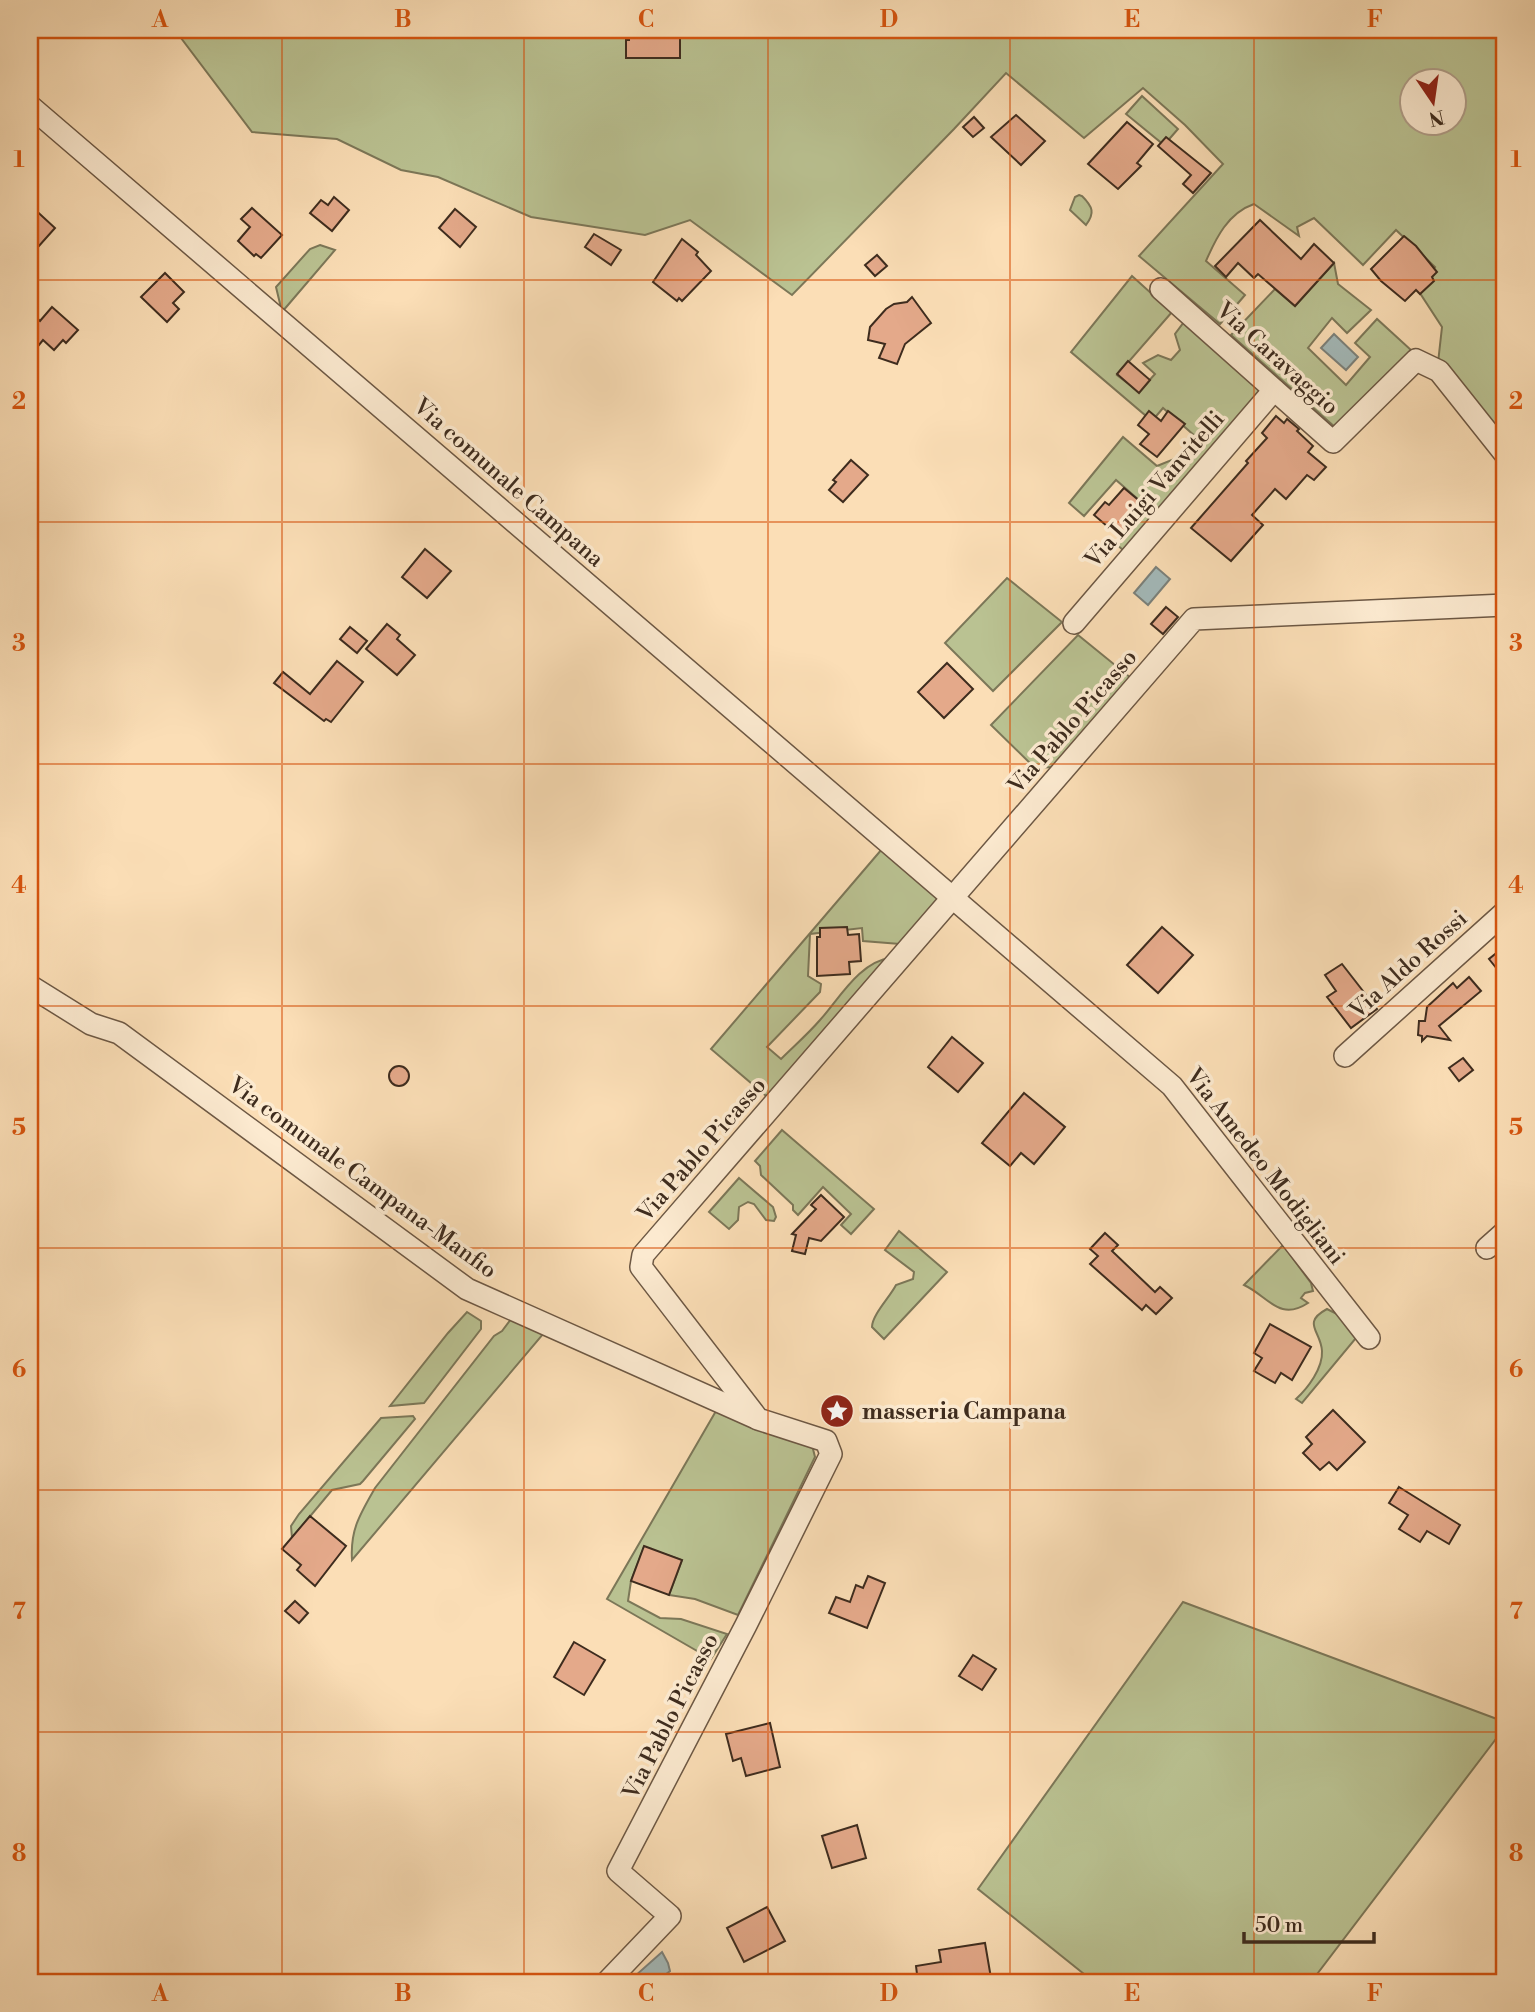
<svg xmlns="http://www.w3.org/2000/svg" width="1535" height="2012" font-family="'Libre Bodoni',serif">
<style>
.green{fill:#bac292;stroke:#7c7758;stroke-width:2;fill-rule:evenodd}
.water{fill:#a3b9b9;stroke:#7b817b;stroke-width:2}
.building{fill:#e4a98a;stroke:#3e2c1e;stroke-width:2}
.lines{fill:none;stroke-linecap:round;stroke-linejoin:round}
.minor-casing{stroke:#6d5844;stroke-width:24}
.minor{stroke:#fcead0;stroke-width:21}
.grid{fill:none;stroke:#d7540e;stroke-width:2;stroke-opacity:0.55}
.labels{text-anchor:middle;stroke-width:7;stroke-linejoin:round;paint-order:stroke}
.street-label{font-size:23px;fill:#3e2c1e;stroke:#fcead0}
.poi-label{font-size:23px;font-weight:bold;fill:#3e2c1e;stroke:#fcead0;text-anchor:start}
.neatline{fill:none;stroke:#d7540e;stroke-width:2.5}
.grid-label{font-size:23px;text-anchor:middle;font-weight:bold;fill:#d7540e}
</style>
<rect width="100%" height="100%" fill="#fbdeb6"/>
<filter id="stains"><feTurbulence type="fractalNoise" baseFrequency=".00286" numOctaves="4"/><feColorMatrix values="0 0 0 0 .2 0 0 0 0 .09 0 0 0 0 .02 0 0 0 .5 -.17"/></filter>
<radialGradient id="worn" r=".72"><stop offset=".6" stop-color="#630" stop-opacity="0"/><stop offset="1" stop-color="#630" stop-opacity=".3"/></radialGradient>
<!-- green -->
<g class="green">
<path d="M 175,30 L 1505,30 L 1505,447 L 1438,363 L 1442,327 L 1416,287 L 1435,267 L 1396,230 L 1363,265 L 1314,218 L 1297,227 L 1299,236 L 1254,204 C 1228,213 1216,238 1206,261 L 1245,295 L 1220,324 L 1139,256 L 1223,164 L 1185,125 L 1143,88 L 1084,138 L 1006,73 L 954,129 L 792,295 L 690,220 L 645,235 L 531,217 L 438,177 L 401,170 L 337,139 L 252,132 ZM 1412,80 L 1454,80 L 1454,122 L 1412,122 Z"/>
<polygon points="1142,96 1178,129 1164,145 1126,114"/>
<path d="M 1079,195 L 1082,196 C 1093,207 1095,213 1086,225 L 1070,210 L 1075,197 Z"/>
<polygon points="320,245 335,250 282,312 276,287 310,249"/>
<polygon points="1334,263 1338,284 1371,310 1347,333 1332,318 1308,348 1346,385 1370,357 1355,343 1377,319 1411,350 1336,428 1231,335 1275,289 1295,306"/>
<path d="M 1132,276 L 1172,312 L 1117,375 L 1139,392 L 1155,374 L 1143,363 L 1158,355 L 1171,360 L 1180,350 L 1175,334 L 1184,322 L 1263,391 L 1123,550 L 1116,544 L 1147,507 L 1116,480 L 1084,516 L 1069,503 L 1123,437 L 1157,466 L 1174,459 L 1187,467 C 1192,457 1188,449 1196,437 L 1163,408 L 1152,421 L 1071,352 Z"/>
<polygon points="1007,578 1062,622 993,691 945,643"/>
<polygon points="1078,635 1131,678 1053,767 1035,768 991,725"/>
<path d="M 882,849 L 939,900 L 900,944 L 863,941 L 862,928 L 810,934 L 808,976 L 821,984 L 820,992 L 767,1047 L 781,1059 C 794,1046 808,1034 820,1020 C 839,999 860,961 891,958 L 772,1101 L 711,1049 Z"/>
<polygon points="782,1130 874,1209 851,1234 841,1225 851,1214 823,1187 798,1215 793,1210 793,1205 761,1175 760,1166 755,1161"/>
<polygon points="739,1178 773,1207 776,1217 774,1221 766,1220 754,1204 748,1202 739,1207 738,1220 729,1229 709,1212"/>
<path d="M 899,1231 L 947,1272 L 884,1339 L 872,1327 C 872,1315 890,1297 896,1285 L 913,1279 L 914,1272 L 885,1250 Z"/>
<path d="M 1283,1245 L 1311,1283 L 1313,1291 L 1305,1293 L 1301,1298 L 1308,1303 C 1279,1322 1268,1296 1244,1285 Z"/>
<path d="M 1327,1309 L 1337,1314 L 1356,1338 L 1302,1403 L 1296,1399 C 1308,1388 1323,1368 1322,1351 C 1321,1331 1301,1323 1327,1309 Z"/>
<polygon points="467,1312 481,1321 481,1329 424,1403 390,1406 448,1333"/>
<path d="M 511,1319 L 544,1333 L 352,1560 C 350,1530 360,1514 375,1488 L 494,1336 L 502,1331 Z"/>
<polygon points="716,1411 812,1445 815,1457 738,1615 695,1599 669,1595 682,1560 644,1547 631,1581 628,1601 660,1618 681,1619 727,1634 711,1659 607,1599"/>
<polygon points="413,1416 415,1419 363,1481 360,1484 332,1490 292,1538 291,1526 299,1514 381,1418"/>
<polygon points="1183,1602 1505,1722 1505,1727 1311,1982 1094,1982 978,1889"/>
</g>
<!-- water -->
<g class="water">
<polygon points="1334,334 1358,357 1346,370 1321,348"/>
<polygon points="1156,567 1170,579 1148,605 1134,593"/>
<polygon points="662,1952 668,1963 670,1971 656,1982 632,1982 635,1976"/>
</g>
<!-- building -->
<g class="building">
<polygon points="629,30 680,30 680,58 626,58 626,40 629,40"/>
<polygon points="1016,115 1045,141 1021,165 991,137"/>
<polygon points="974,117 984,128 973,137 963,127"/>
<polygon points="1127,122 1153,144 1137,163 1141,166 1118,189 1088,164"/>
<polygon points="1166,137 1211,173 1193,193 1183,184 1191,175 1158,146"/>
<polygon points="334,197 349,210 332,231 310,213 321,200 328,205"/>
<polygon points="30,205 55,228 30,256"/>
<polygon points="252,208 282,235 261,258 256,254 254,256 238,241 250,227 241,219"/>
<polygon points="455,209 476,227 460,247 439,228"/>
<polygon points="1260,220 1301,259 1314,244 1334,263 1295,306 1258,274 1254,278 1238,263 1226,277 1215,266"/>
<polygon points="594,234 621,250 611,265 585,247"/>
<polygon points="1404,236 1416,246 1437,272 1432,277 1434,281 1420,294 1416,290 1405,301 1381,281 1371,269"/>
<polygon points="682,239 698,252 696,255 711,271 682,301 679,298 677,301 653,282"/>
<polygon points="877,255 887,266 875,276 865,265"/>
<polygon points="165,273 184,292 173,303 179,309 167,322 141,297"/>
<polygon points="912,297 931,323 905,344 897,364 879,358 885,344 868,340 870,327 886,309 894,304 907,302"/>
<polygon points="52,307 78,330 66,343 63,340 54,350 43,340 30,356 30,324 36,317 40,321"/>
<polygon points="1128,361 1150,380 1139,393 1117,374"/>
<polygon points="1149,411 1161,421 1168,411 1185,424 1157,457 1140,444 1149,434 1138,425"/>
<polygon points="1276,416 1284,423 1287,419 1299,429 1297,431 1313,446 1308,452 1326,467 1314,480 1307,475 1286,499 1275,489 1252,515 1263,525 1231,561 1191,528 1248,463 1246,461 1267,438 1262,433"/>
<polygon points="851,460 868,475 843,502 829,490 836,482 833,480"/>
<polygon points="1124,488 1148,508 1122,539 1094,515 1105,502 1109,505"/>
<polygon points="425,549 451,571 427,598 402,577"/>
<polygon points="1166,607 1178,617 1163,634 1151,624"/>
<polygon points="387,624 400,635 397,639 415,655 397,675 366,649"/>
<polygon points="350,627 367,641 357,653 340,639"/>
<polygon points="337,661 363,682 331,722 326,719 324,721 274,683 283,672 310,694"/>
<polygon points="947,663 973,689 944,718 918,692"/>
<polygon points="847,927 848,935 859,934 861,961 849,962 850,974 817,976 817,937 820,937 820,928"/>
<polygon points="1162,927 1193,955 1158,993 1127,965"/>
<polygon points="1505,946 1505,979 1489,959"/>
<polygon points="1342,964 1377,1009 1351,1028 1327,997 1336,991 1325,975"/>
<polygon points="1469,977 1481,991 1439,1026 1450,1040 1427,1036 1422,1041 1422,1036 1418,1035 1419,1021 1425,1021 1427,1007 1453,983 1457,988"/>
<polygon points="952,1037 983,1063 958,1092 928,1067"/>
<polygon points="1463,1058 1473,1070 1459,1081 1449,1068"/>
<circle cx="399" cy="1076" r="10"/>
<polygon points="1024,1093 1065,1127 1034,1164 1021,1153 1010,1166 982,1143"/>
<polygon points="821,1195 844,1217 821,1241 809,1238 805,1254 792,1251 796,1235 792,1234 816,1209 811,1205"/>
<polygon points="1105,1233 1118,1245 1112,1251 1155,1292 1160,1287 1172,1298 1156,1314 1146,1305 1142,1310 1090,1264 1098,1256 1090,1249"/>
<polygon points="1270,1324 1311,1347 1292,1380 1281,1373 1275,1383 1254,1371 1262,1358 1254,1353"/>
<polygon points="1333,1410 1365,1442 1337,1470 1329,1462 1320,1470 1303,1453 1312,1444 1306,1437"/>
<polygon points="1399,1487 1460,1525 1449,1544 1427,1531 1420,1542 1399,1529 1408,1515 1389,1503"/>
<polygon points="310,1516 346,1546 315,1586 297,1570 301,1565 282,1549"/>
<polygon points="644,1546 682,1560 669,1595 631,1581"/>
<polygon points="868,1576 885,1583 867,1628 829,1613 836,1597 850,1602 856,1585 863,1588"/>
<polygon points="295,1601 308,1613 299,1623 285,1611"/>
<polygon points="574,1642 605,1660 584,1695 554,1677"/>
<polygon points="973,1655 996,1669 982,1690 959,1676"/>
<polygon points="770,1723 780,1767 746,1776 741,1758 733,1761 726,1734"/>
<polygon points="857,1825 866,1858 832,1868 822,1836"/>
<polygon points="767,1907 785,1941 744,1962 727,1928"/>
<polygon points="985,1943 991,1978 967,1982 918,1982 916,1966 941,1962 939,1950"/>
</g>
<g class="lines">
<!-- minor casing -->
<g class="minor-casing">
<g id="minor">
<polyline points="30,106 1172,1086 1369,1338"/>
<polyline points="1161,289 1333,442 1416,360 1439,371 1505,454"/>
<polyline points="1074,623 1274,390"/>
<polyline points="30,986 91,1024 119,1033 467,1289 756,1418"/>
<polyline points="1345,1056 1505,912"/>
<polyline points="1487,1248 1505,1232"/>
<polyline points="607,1982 670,1916 618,1871 746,1625 831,1454 826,1441 758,1419 641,1267 643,1255 1194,619 1505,605"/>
</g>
</g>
<!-- minor -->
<use href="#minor" class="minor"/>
</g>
<!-- grid -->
<path class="grid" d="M 282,30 L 282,1982M 524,30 L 524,1982M 768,30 L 768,1982M 1010,30 L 1010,1982M 1254,30 L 1254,1982M 30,280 L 1505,280M 30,522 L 1505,522M 30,764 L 1505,764M 30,1006 L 1505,1006M 30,1248 L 1505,1248M 30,1490 L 1505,1490M 30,1732 L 1505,1732"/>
<!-- icons -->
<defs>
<g id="sight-disc" transform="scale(1.75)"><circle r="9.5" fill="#8f2418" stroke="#fcead0"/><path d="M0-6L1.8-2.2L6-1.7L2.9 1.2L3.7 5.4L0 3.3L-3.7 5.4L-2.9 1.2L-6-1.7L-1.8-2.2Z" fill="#fff"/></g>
</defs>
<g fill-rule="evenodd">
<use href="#sight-disc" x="837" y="1411"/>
</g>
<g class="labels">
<!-- street labels -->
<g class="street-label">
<text transform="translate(1278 358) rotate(42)" y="8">Via Caravaggio</text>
<text transform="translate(509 482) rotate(41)" y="8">Via comunale Campana</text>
<text transform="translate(1154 489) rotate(-49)" y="8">Via Luigi Vanvitelli</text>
<text transform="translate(1072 721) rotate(-49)" y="8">Via Pablo Picasso</text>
<text transform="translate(1408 964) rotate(-42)" y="8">Via Aldo Rossi</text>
<text transform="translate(701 1149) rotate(-49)" y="8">Via Pablo Picasso</text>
<text transform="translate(1266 1166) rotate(52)" y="8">Via Amedeo Modigliani</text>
<text transform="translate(363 1177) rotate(36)" y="8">Via comunale Campana-Manfio</text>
<text transform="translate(670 1716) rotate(-63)" y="8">Via Pablo Picasso</text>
</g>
<!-- poi labels -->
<g class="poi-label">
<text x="862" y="1419">masseria Campana</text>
</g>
</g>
<!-- margin -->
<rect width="1535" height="2012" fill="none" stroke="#fbdeb6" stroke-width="77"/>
<!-- north arrow -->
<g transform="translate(1433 102) rotate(167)"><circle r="33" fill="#fcead0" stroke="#b09e89" stroke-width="2"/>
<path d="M0-5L12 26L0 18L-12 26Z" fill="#8f2418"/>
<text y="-10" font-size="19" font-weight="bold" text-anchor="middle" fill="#3e2c1e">N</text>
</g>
<!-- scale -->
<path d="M1244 1932v10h130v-10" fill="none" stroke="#3e2c1e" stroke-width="3.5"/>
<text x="1255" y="1932" font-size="21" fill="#3e2c1e" stroke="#fcead0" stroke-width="5" paint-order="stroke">50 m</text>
<rect x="38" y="38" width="1458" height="1936" class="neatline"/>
<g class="grid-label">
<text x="160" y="27">A</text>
<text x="403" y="27">B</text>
<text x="646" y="27">C</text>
<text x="889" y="27">D</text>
<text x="1132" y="27">E</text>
<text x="1375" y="27">F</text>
<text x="19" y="167">1</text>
<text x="1516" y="167">1</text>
<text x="19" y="409">2</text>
<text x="1516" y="409">2</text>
<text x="19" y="651">3</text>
<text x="1516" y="651">3</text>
<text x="19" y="893">4</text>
<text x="1516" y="893">4</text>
<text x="19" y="1135">5</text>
<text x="1516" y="1135">5</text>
<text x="19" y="1377">6</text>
<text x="1516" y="1377">6</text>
<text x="19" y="1619">7</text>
<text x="1516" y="1619">7</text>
<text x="19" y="1861">8</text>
<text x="1516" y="1861">8</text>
<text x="160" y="2001">A</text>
<text x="403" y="2001">B</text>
<text x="646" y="2001">C</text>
<text x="889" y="2001">D</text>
<text x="1132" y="2001">E</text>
<text x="1375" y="2001">F</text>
</g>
<rect width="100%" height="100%" filter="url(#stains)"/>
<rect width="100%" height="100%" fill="url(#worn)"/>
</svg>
